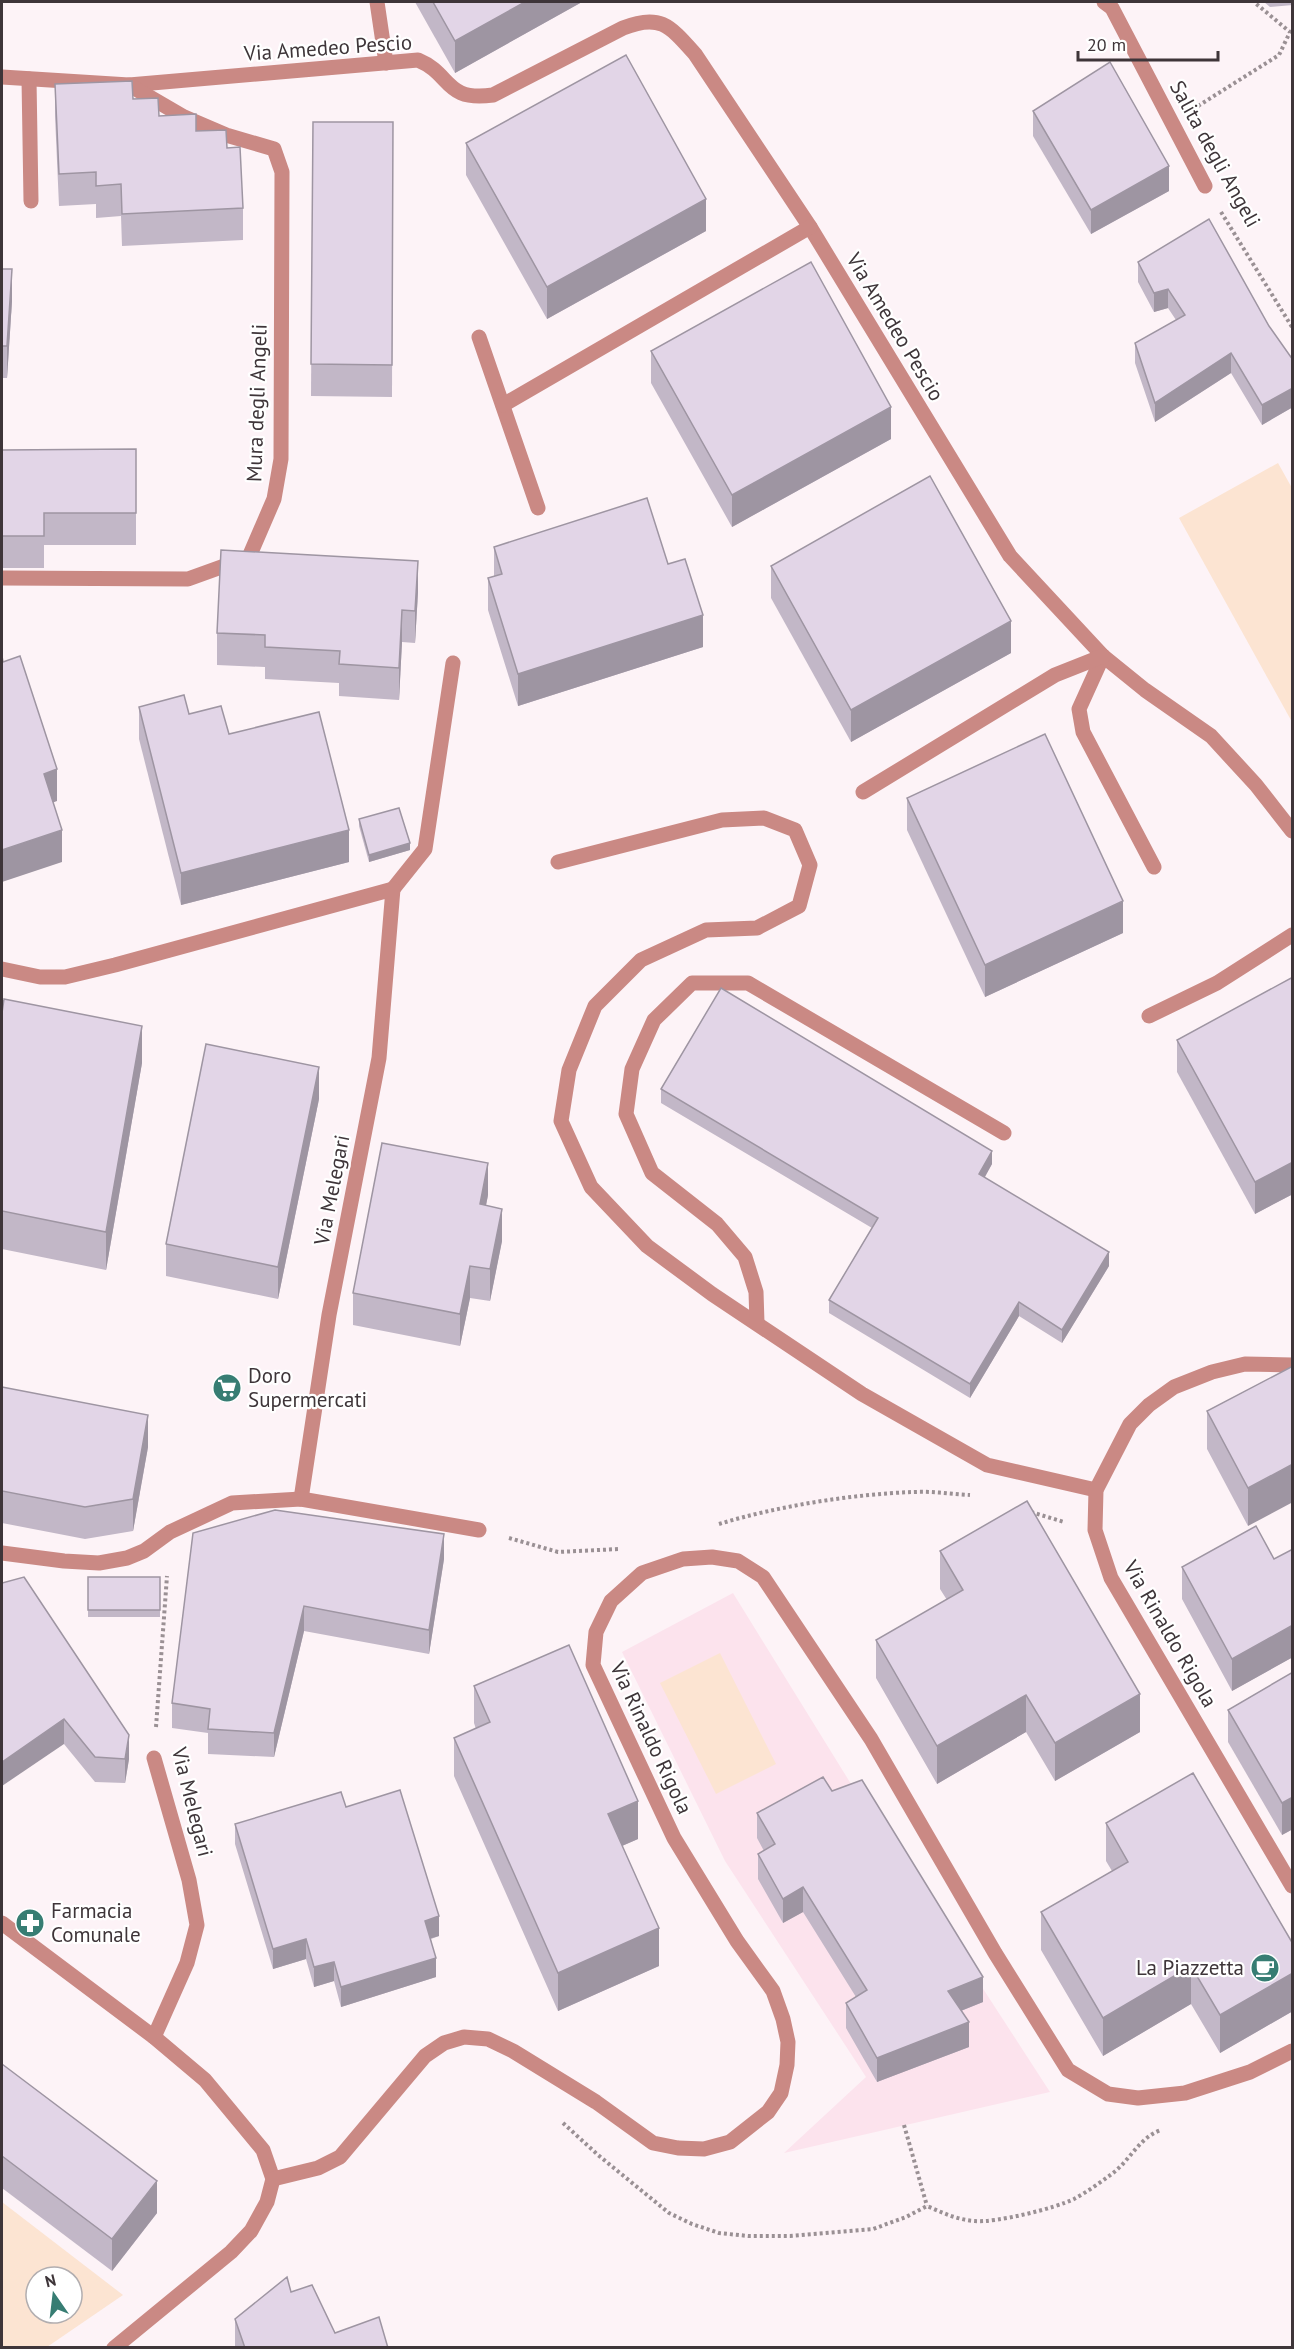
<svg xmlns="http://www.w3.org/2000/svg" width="1294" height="2349" font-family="'PT Sans',sans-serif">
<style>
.built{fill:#fce3ed}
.green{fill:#fce4d2;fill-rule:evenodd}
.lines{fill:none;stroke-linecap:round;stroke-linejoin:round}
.path{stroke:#9a9094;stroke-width:4;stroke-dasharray:3 3;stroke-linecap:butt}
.minor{stroke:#ca8984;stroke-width:15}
.wall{fill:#c2b7c7}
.shaded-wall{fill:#9e95a2}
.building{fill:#e2d5e7;stroke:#9e95a2;stroke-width:1.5}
.labels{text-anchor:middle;stroke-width:4.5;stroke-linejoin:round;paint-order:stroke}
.street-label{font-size:21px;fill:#3e3539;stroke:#fff}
.poi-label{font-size:21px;fill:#3e3539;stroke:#fff;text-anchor:start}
</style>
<rect width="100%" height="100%" fill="#fdf3f7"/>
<!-- built -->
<polygon class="built" points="733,1593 864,1805 1050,2092 784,2153 866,2077 725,1861 622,1652"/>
<!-- green -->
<g class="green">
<polygon points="1278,463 1292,488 1292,722 1179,518"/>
<polygon points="720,1653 776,1764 716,1794 660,1683"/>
<path d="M 2,2202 L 123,2295 L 47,2347 L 2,2347 ZM 36,2277 L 72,2277 L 72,2313 L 36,2313 Z"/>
</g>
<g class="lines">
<!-- path -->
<g class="path">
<polyline points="1198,106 1279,55 1290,32 1254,2"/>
<polyline points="1221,212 1292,327"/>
<polyline points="1031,1512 1064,1522"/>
<path d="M 719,1524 C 778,1506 853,1494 914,1492 C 933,1491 951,1494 970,1495"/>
<polyline points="509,1538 558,1552 619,1549"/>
<polyline points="156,1727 167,1576"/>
<path d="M 563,2123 L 598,2155 L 669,2213 L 692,2224 L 719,2233 L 748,2236 L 790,2236 L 873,2229 L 906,2217 L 927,2206 C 943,2213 958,2220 975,2221 C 996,2223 1056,2208 1074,2199 C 1087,2192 1101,2182 1113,2173 C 1130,2160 1140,2137 1161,2130"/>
<polyline points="904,2125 927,2206"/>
</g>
<!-- minor -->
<g class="minor">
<polyline points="377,2 386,63"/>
<polyline points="1104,2 1112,8 1205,186"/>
<path d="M 2,77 L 129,85 L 418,60 C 452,74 444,102 493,95 L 623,28 C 660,13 670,26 695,54 L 810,227 L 1010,556 L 1103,656 L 1145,690 L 1211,736 L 1256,785 L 1292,831"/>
<polyline points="29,79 31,201"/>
<polyline points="479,337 538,508"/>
<polyline points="503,405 810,227"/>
<polyline points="2,578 188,579 249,557 274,499 281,459 282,172 274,149 226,135 184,117 129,85"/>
<polyline points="1103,656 1079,709 1083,732 1154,867"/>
<polyline points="863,792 1055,675 1103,656"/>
<polyline points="558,862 722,820 764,818 795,830 810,865 799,906 757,928 706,930 641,960 595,1006 569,1070 561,1121 591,1187 647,1246 712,1294 862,1394 987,1465 1096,1490"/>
<polyline points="393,889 425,849 453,663"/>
<polyline points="2,969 40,977 65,977 115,965 393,889 379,1058 329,1315 301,1499"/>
<polyline points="1149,1016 1217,983 1292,935"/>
<polyline points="757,1323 756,1292 745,1257 717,1224 652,1173 626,1114 632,1069 654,1020 692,983 748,983 1004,1133"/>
<polyline points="1292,1365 1245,1364 1212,1372 1174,1387 1149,1405 1130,1424 1096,1490 1095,1530 1111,1578 1292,1886"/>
<polyline points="2,1553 64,1561 99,1563 127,1558 144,1551 170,1532 232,1503 301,1499 479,1530"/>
<polyline points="2,1923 154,2037 205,2080 263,2150 273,2179 267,2202 251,2231 231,2252 114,2348"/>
<polyline points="154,2037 187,1963 197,1925 189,1880 154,1758"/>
<polyline points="273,2179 318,2168 340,2157 425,2056 444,2043 464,2037 488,2039 513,2051 596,2102 653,2143 678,2148 704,2149 730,2142 768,2112 781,2093 787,2065 788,2042 783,2019 773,1991 737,1941 674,1838 593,1665 596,1632 611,1601 642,1573 683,1559 712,1557 738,1561 763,1577 871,1739 995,1953 1068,2070 1108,2094 1138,2098 1185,2093 1250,2072 1292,2051"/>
</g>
</g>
<!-- wall -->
<g class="wall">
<polygon points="415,2 582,2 455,73"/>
<polygon points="1264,2 1293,2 1293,5 1270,7"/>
<polygon points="55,84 133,99 159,116 196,131 227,148 243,208 243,240 122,246 121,216 96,218 96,204 59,206 55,116"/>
<polygon points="1033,111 1169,191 1091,234 1033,136"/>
<polygon points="313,122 393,122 392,397 311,396"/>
<polygon points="466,143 706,231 547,319 466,175"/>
<polygon points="1138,262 1269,326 1293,360 1293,407 1262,425 1231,373 1155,422 1135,363 1135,343 1176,320 1168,308 1154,312 1138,282"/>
<polygon points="2,269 12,301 7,378 2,378"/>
<polygon points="651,351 891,439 732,527 651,383"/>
<polygon points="136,449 136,545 44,545 44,568 2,568 2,450"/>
<polygon points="494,547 668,564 703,647 518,706 488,610 488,578 494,576"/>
<polygon points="771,566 1011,653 851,742 771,598"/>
<polygon points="418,592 415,643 402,642 399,700 339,696 339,683 265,679 265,667 217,665 217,633"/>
<polygon points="139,707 189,714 229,734 349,862 181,905 139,739"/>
<polygon points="907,798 1123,933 985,997 907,830"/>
<polygon points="359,819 410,850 369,862 359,826"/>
<polygon points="1293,977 1293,1194 1255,1214 1177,1072 1177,1040"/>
<polygon points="2,1013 142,1063 106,1270 2,1249"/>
<polygon points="661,1089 992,1164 984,1177 1109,1266 1062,1343 1019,1316 970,1398 829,1313 829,1300 872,1228 661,1103"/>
<polygon points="319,1099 278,1299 166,1276 166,1244"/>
<polygon points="488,1195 486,1205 502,1241 490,1301 470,1298 460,1346 353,1325 353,1293"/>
<polygon points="1293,1366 1248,1526 1207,1449 1207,1411"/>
<polygon points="2,1387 148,1447 133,1531 85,1539 2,1523"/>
<polygon points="193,1533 444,1559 429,1654 304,1631 274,1757 208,1754 208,1733 172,1728 172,1703"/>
<polygon points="1293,1549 1293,1657 1232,1691 1182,1599 1182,1567 1274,1559"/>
<polygon points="940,1551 1140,1732 1055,1781 1026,1732 937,1784 876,1678 876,1640 947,1600 940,1589"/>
<rect x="88" y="1577" width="72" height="40"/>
<polygon points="2,1583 129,1759 125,1783 95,1782 64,1744"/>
<polygon points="1293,1672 1293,1829 1282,1835 1228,1742 1228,1710"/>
<polygon points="474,1686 638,1839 622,1846 659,1966 558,2011 454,1776 454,1738 476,1729 474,1723"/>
<polygon points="832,1791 983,2002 961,2011 969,2047 877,2082 846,2028 846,2003 856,1997 803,1912 783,1923 758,1879 758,1854 764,1851 757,1838 757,1813"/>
<polygon points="346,1807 439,1936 431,1939 436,1977 341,2007 334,1981 314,1987 306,1959 273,1969 235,1844 235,1824"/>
<polygon points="1106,1823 1293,1944 1293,2011 1220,2053 1191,2004 1103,2056 1041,1950 1041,1912 1112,1871 1106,1861"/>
<polygon points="2,2064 157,2213 112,2271 2,2188"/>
<polygon points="291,2292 335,2333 388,2348 235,2348 235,2319"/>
</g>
<!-- shaded-wall -->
<g class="shaded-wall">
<polygon points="525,2 582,2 455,73 455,41"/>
<polygon points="1169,166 1169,191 1091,234 1091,210"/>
<polygon points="706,199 706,231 547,319 547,287"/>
<polygon points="12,269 12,301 7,378 7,346"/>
<polygon points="1168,289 1168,308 1154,312 1154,293"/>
<polygon points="1231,353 1231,373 1155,422 1155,403"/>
<polygon points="1293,388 1293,407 1262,425 1262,405"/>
<polygon points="891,407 891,439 732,527 732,495"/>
<polygon points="418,561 418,592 415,643 415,611"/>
<polygon points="402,610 402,642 399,700 399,668"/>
<polygon points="703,615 703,647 518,706 518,674"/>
<polygon points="1011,621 1011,653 851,742 851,710"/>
<polygon points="57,769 57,801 44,806 44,774"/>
<polygon points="62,830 62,862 2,882 2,850"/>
<polygon points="349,830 349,862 181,905 181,873"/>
<polygon points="410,843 410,850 369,862 369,855"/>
<polygon points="1123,901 1123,933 985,997 985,965"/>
<polygon points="142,1026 142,1063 106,1270 106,1232"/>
<polygon points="319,1067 319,1099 278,1299 278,1267"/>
<polygon points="992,1151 992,1164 979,1188 979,1174"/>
<polygon points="1293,1162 1293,1194 1255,1214 1255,1182"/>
<polygon points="488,1163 488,1195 480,1236 480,1204"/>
<polygon points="502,1209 502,1241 490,1301 490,1269"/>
<polygon points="1109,1252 1109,1266 1062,1343 1062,1330"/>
<polygon points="470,1266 470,1298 460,1346 460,1314"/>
<polygon points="1019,1302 1019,1316 970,1398 970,1384"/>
<polygon points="148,1415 148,1447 133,1531 133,1499"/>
<polygon points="1293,1464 1293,1502 1248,1526 1248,1488"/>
<polygon points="444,1534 444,1559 429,1654 429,1630"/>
<polygon points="304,1606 304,1631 274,1757 274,1733"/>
<polygon points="1293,1625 1293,1657 1232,1691 1232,1659"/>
<polygon points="1140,1694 1140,1732 1055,1781 1055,1743"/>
<polygon points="1026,1695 1026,1732 937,1784 937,1746"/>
<polygon points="64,1719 64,1744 2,1786 2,1762"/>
<polygon points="129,1735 129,1759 125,1783 125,1759"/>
<polygon points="1293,1797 1293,1829 1282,1835 1282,1803"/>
<polygon points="638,1801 638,1839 608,1852 608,1814"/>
<polygon points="803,1887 803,1912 783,1923 783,1899"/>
<polygon points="439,1916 439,1936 425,1940 425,1921"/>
<polygon points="659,1928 659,1966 558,2011 558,1973"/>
<polygon points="306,1939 306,1959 273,1969 273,1949"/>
<polygon points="436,1958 436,1977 341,2007 341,1987"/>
<polygon points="334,1962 334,1981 314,1987 314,1967"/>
<polygon points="1191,1966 1191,2004 1103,2056 1103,2018"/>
<polygon points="1293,1973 1293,2011 1220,2053 1220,2015"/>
<polygon points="983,1977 983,2002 948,2016 948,1991"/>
<polygon points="969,2022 969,2047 877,2082 877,2058"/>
<polygon points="157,2181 157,2213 112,2271 112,2239"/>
</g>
<!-- building -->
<g class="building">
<polygon points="433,2 525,2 455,41"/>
<polygon points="626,55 706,199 547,287 466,143"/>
<polygon points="1110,62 1169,166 1091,210 1033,111"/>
<polygon points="132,81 133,99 158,98 159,116 196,114 196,131 226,130 227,148 240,147 243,208 122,214 121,184 96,186 96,172 59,174 55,84"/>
<polygon points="313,122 393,122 392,365 311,364"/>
<polygon points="1209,219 1269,326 1293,360 1293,388 1262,405 1231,353 1155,403 1135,343 1185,315 1168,289 1154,293 1138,262"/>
<polygon points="811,262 891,407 732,495 651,351"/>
<polygon points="2,269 12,269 7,346 2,346"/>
<polygon points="136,449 136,513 44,513 44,536 2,536 2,450"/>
<polygon points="930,476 1011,621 851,710 771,566"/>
<polygon points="647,498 668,564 685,559 703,615 518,674 488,578 502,574 494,547"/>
<polygon points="221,550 418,561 415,611 402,610 399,668 339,664 340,651 265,647 265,635 217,633"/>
<polygon points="2,656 3,662 20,656 57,769 44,774 62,830 2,850"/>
<polygon points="184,695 189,714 221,706 229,734 319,712 349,830 181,873 139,707"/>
<polygon points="1045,734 1123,901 985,965 907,798"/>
<polygon points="399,808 410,843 369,855 359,819"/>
<polygon points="1293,977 1293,1162 1255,1182 1177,1040"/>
<polygon points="721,988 992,1151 979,1174 1109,1252 1062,1330 1019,1302 970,1384 829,1300 878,1218 661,1089"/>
<polygon points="4,999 142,1026 106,1232 2,1211 2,1013"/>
<polygon points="206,1044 319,1067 278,1267 166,1244"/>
<polygon points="382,1143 488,1163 480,1204 502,1209 490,1269 470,1266 460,1314 353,1293"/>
<polygon points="1293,1366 1293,1464 1248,1488 1207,1411"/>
<polygon points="2,1387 148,1415 133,1499 85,1507 2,1491"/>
<polygon points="1027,1501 1140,1694 1055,1743 1026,1695 937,1746 876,1640 963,1590 940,1551"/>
<polygon points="275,1510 444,1534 429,1630 304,1606 274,1733 208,1729 210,1709 172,1703 193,1533"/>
<polygon points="1256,1526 1274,1559 1293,1549 1293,1625 1232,1659 1182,1567"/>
<polygon points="24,1577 129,1735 125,1759 95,1757 64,1719 2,1762 2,1583"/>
<rect x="88" y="1577" width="72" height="33"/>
<polygon points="569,1645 638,1801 608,1814 659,1928 558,1973 454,1738 490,1722 474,1686"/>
<polygon points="1293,1672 1293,1797 1282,1803 1228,1710"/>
<polygon points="1193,1773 1293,1944 1293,1973 1220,2015 1191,1966 1103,2018 1041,1912 1128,1862 1106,1823"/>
<polygon points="823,1777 832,1791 862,1780 983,1977 948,1991 969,2022 877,2058 846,2003 867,1990 803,1887 783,1899 758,1854 775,1844 757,1813"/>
<polygon points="400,1790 439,1916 425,1921 436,1958 341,1987 334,1962 314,1967 306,1939 273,1949 235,1824 341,1792 346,1807"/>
<polygon points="2,2064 157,2181 112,2239 2,2156"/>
<polygon points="287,2277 291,2292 312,2285 335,2333 379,2317 388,2348 279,2348 279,2347 276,2348 245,2348 235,2319"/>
</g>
<!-- icons -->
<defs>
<g id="supermarket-disc" transform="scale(1.5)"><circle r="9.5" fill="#377d73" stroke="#fff"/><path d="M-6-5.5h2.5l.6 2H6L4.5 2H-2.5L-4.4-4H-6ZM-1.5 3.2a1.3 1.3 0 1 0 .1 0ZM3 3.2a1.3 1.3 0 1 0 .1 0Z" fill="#fff"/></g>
<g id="pharmacy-disc" transform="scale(1.5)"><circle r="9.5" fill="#377d73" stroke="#fff"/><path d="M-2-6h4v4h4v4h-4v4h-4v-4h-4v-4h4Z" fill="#fff"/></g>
<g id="cafe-disc" transform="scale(1.5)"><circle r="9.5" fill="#377d73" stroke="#fff"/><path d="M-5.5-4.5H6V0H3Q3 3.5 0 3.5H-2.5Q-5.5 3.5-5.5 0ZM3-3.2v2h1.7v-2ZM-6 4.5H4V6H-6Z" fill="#fff"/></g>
</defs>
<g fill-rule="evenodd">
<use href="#supermarket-disc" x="227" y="1388"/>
<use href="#pharmacy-disc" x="30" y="1923"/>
<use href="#cafe-disc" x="1265" y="1968"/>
</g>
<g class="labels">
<!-- street labels -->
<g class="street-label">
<text transform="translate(328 48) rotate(-4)" y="7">Via Amedeo Pescio</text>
<text transform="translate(1215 154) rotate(61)" y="7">Salita degli Angeli</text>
<text transform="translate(895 327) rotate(59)" y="7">Via Amedeo Pescio</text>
<text transform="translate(257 403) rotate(-88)" y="7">Mura degli Angeli</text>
<text transform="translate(332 1190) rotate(-79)" y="7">Via Melegari</text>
<text transform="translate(1170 1634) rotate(60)" y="7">Via Rinaldo Rigola</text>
<text transform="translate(651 1738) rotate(65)" y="7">Via Rinaldo Rigola</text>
<text transform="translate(192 1802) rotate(76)" y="7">Via Melegari</text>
</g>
<!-- poi labels -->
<g class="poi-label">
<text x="248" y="1383">Doro<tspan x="248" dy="24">Supermercati</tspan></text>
<text x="51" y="1918">Farmacia<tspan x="51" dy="24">Comunale</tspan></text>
<text x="1244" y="1975" text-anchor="end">La Piazzetta</text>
</g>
</g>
<!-- border -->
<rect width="1294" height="2349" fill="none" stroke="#3e3539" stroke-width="6"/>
<!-- north arrow -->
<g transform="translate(54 2295) rotate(346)"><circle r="28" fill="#ffffff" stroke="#b2aeb0" stroke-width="1.5"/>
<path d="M0-4.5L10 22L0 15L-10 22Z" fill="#377d73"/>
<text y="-9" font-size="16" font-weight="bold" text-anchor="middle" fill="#3e3539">N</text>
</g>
<!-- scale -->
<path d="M1078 51v9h140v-9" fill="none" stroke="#3e3539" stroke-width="3"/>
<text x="1087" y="51" font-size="18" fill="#3e3539" stroke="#ffffff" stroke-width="4.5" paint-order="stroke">20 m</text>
</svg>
